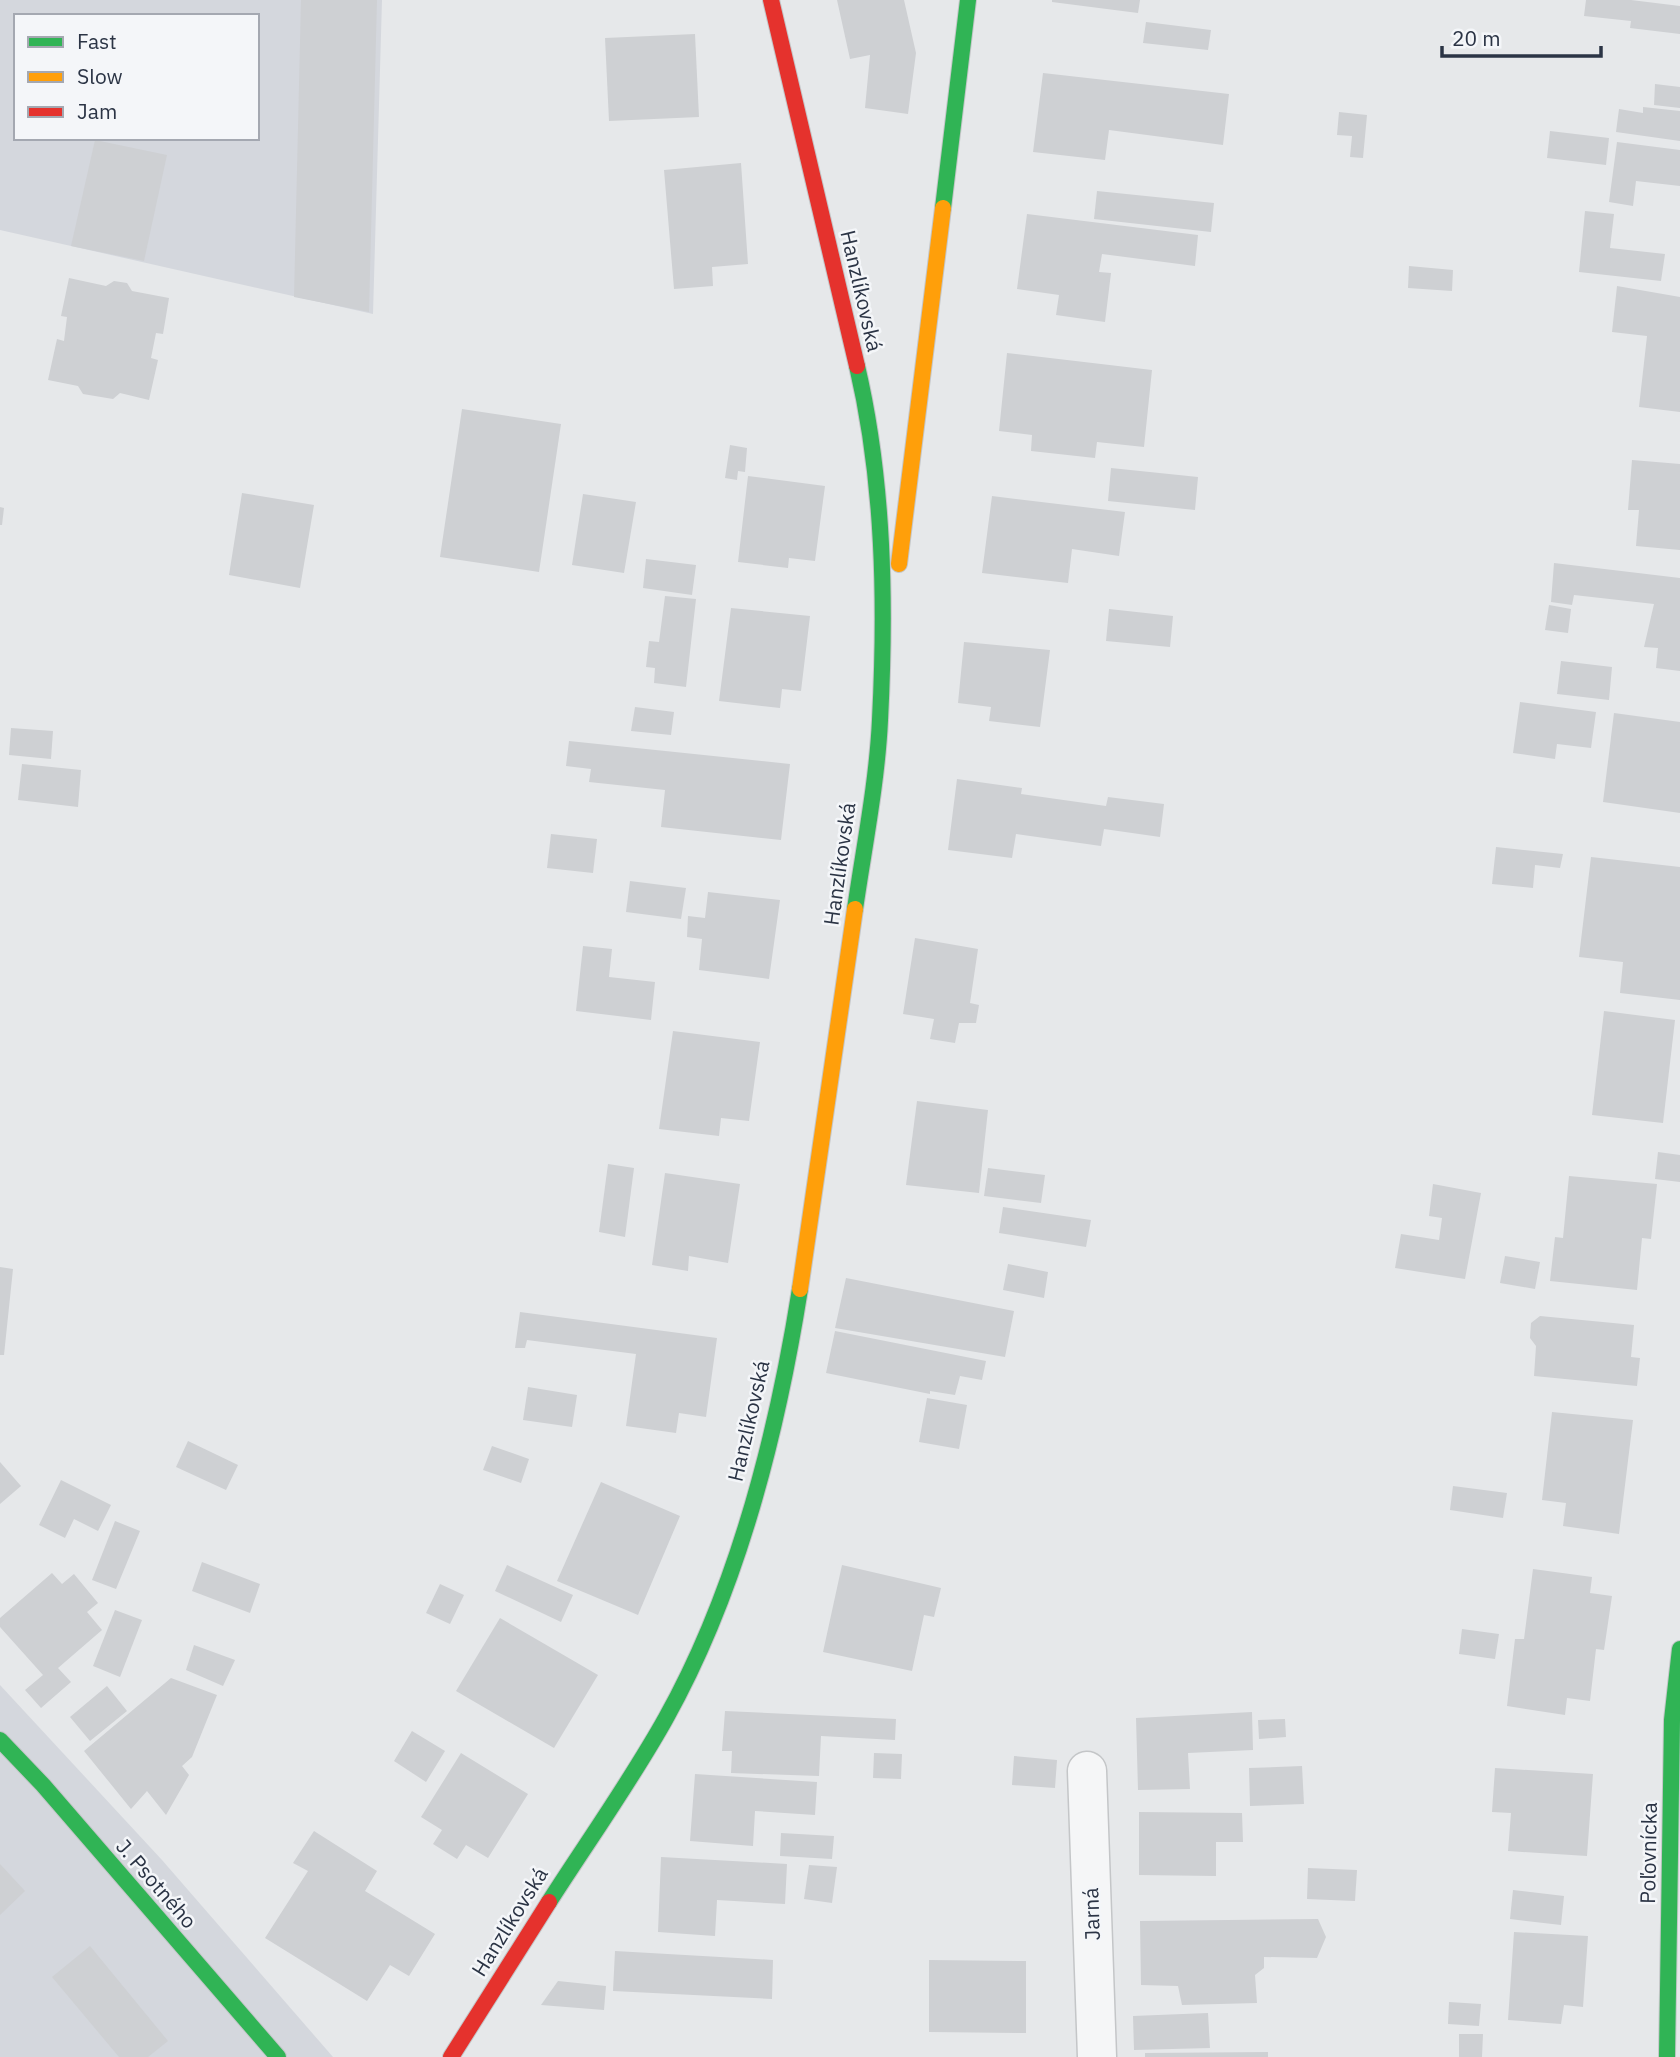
<svg xmlns="http://www.w3.org/2000/svg" width="1680" height="2057" font-family="'IBM Plex Sans',sans-serif">
<style>
.built{fill:#d4d7dd;fill-rule:evenodd}
.building{fill:#ced0d3}
.lines{fill:none;stroke-linecap:round;stroke-linejoin:round}
.street-casing{stroke:#c4c6c8;stroke-width:41}
.fast-casing{stroke:#c4c6c8;stroke-width:18}
.slow-casing{stroke:#c4c6c8;stroke-width:18}
.jam-casing{stroke:#c4c6c8;stroke-width:18}
.street{stroke:#f5f6f7;stroke-width:38}
.fast{stroke:#30b455;stroke-width:16}
.slow{stroke:#ff9f0a;stroke-width:16}
.jam{stroke:#e5322d;stroke-width:16}
.labels{text-anchor:middle;stroke-width:5;stroke-linejoin:round;paint-order:stroke}
.street-label{font-size:21px;fill:#2b3445;stroke:#f4f6f9}
</style>
<rect width="100%" height="100%" fill="#e6e8ea"/>
<!-- built -->
<g class="built">
<path d="M 0,0 L 382,0 L 373,314 L 0,230 ZM 16,16 L 257,16 L 257,138 L 16,138 Z"/>
<polygon points="0,1685 162,1860 333,2057 0,2057"/>
</g>
<!-- building -->
<g class="building">
<polygon points="301,0 377,0 369,312 294,297"/>
<polygon points="837,0 904,0 916,53 908,114 865,108 870,55 850,59"/>
<polygon points="1052,0 1140,0 1138,13 1052,2"/>
<polygon points="1586,0 1631,0 1680,6 1680,34 1630,28 1631,21 1584,16"/>
<polygon points="1146,22 1211,30 1208,50 1143,43"/>
<polygon points="695,34 699,117 609,121 605,38"/>
<polygon points="1043,73 1229,94 1223,145 1109,130 1105,160 1033,152"/>
<polygon points="1655,84 1680,87 1680,108 1654,105"/>
<polygon points="1643,107 1680,111 1680,141 1616,132 1619,109 1643,113"/>
<polygon points="1339,112 1367,115 1363,158 1350,157 1352,136 1337,135"/>
<polygon points="1550,131 1609,138 1606,165 1547,158"/>
<polygon points="95,140 167,155 144,261 71,246"/>
<polygon points="1617,142 1680,150 1680,186 1636,181 1633,206 1609,202"/>
<polygon points="741,163 748,264 712,267 713,286 674,289 664,170"/>
<polygon points="1097,191 1214,203 1211,232 1094,219"/>
<polygon points="1585,211 1614,214 1610,248 1665,254 1661,281 1579,272"/>
<polygon points="1027,214 1198,235 1195,266 1102,254 1099,272 1111,273 1105,322 1056,315 1059,295 1017,289"/>
<polygon points="1409,266 1453,270 1452,291 1408,288"/>
<polygon points="69,278 106,286 114,281 127,283 132,291 169,298 163,334 156,333 151,358 158,360 149,400 120,393 113,399 83,394 78,386 48,380 57,339 64,341 67,317 61,316"/>
<polygon points="1617,286 1680,297 1680,412 1639,407 1647,336 1612,332"/>
<polygon points="1007,353 1152,370 1144,447 1097,442 1095,458 1031,451 1032,435 999,431"/>
<polygon points="462,409 561,424 539,572 440,557"/>
<polygon points="730,445 747,448 745,472 738,471 737,480 725,478"/>
<polygon points="1632,460 1680,464 1680,550 1636,546 1639,510 1628,510"/>
<polygon points="1111,468 1198,477 1195,510 1108,501"/>
<polygon points="748,476 825,486 815,561 789,558 788,568 738,562"/>
<polygon points="242,493 314,505 300,588 229,575"/>
<polygon points="583,494 636,502 624,573 572,565"/>
<polygon points="992,496 1125,512 1119,556 1072,549 1068,583 982,573"/>
<polygon points="0,507 4,508 2,525 0,525"/>
<polygon points="646,559 696,565 692,595 643,588"/>
<polygon points="1554,563 1680,578 1680,671 1656,668 1658,648 1644,647 1654,604 1574,595 1572,605 1551,602"/>
<polygon points="665,596 696,599 686,687 654,683 655,668 646,667 649,641 659,642"/>
<polygon points="1549,605 1571,609 1568,633 1545,630"/>
<polygon points="731,608 810,616 801,691 782,689 780,708 719,701"/>
<polygon points="1109,609 1173,616 1170,647 1106,641"/>
<polygon points="964,642 1050,650 1040,727 989,721 991,707 958,703"/>
<polygon points="1561,661 1612,667 1609,700 1557,694"/>
<polygon points="1520,702 1596,712 1591,748 1557,744 1555,759 1513,753"/>
<polygon points="635,707 674,712 671,735 631,731"/>
<polygon points="1614,713 1680,722 1680,813 1603,802"/>
<polygon points="11,728 53,731 51,759 9,755"/>
<polygon points="569,741 790,764 781,840 661,827 665,790 589,782 591,769 566,766"/>
<polygon points="22,764 81,770 78,807 18,800"/>
<polygon points="957,779 1022,788 1021,794 1106,806 1108,797 1164,804 1160,837 1104,829 1101,846 1016,834 1012,858 948,850"/>
<polygon points="551,834 597,839 593,873 547,868"/>
<polygon points="1496,847 1563,854 1560,868 1535,865 1533,888 1492,884"/>
<polygon points="1591,857 1680,867 1680,1000 1620,993 1623,962 1579,957"/>
<polygon points="630,881 686,888 681,919 626,912"/>
<polygon points="708,892 780,900 769,979 699,970 702,939 687,937 688,916 705,918"/>
<polygon points="915,938 978,949 970,1003 979,1005 976,1023 959,1023 955,1043 930,1039 934,1019 903,1014"/>
<polygon points="583,946 612,949 609,977 655,982 651,1020 576,1011"/>
<polygon points="1604,1011 1675,1020 1663,1123 1592,1115"/>
<polygon points="673,1031 760,1042 749,1121 721,1118 719,1136 659,1129"/>
<polygon points="917,1101 988,1110 979,1193 906,1185"/>
<polygon points="1658,1152 1680,1155 1680,1182 1655,1179"/>
<polygon points="608,1164 634,1168 625,1237 599,1232"/>
<polygon points="988,1168 1045,1175 1041,1203 984,1196"/>
<polygon points="665,1173 740,1184 728,1263 689,1256 688,1271 652,1265"/>
<polygon points="1569,1176 1657,1184 1651,1239 1642,1238 1637,1290 1550,1281 1555,1237 1563,1238"/>
<polygon points="1433,1184 1481,1193 1465,1279 1395,1268 1401,1234 1439,1240 1442,1218 1429,1216"/>
<polygon points="1003,1207 1091,1220 1086,1247 999,1233"/>
<polygon points="1505,1256 1540,1262 1535,1289 1500,1283"/>
<polygon points="1008,1264 1048,1272 1044,1298 1003,1290"/>
<polygon points="0,1267 13,1269 4,1355 0,1355"/>
<polygon points="846,1278 1014,1311 1005,1357 835,1328"/>
<polygon points="520,1312 717,1338 706,1417 679,1413 676,1433 626,1426 636,1354 527,1340 525,1348 515,1348"/>
<polygon points="1540,1316 1634,1325 1631,1357 1640,1358 1637,1386 1534,1376 1536,1346 1530,1338 1531,1323"/>
<polygon points="835,1331 986,1361 982,1380 960,1376 955,1395 930,1391 930,1394 826,1373"/>
<polygon points="528,1387 577,1395 572,1427 523,1420"/>
<polygon points="927,1398 967,1405 959,1449 919,1442"/>
<polygon points="1552,1412 1633,1420 1619,1534 1563,1526 1566,1503 1542,1500"/>
<polygon points="188,1441 238,1465 226,1490 176,1467"/>
<polygon points="492,1446 529,1459 521,1483 483,1470"/>
<polygon points="0,1462 21,1486 0,1504"/>
<polygon points="61,1480 111,1505 98,1531 74,1519 65,1538 39,1525"/>
<polygon points="601,1482 680,1516 638,1615 557,1581"/>
<polygon points="1453,1486 1507,1493 1503,1518 1450,1510"/>
<polygon points="115,1521 140,1531 116,1589 92,1580"/>
<polygon points="202,1562 260,1584 250,1613 192,1591"/>
<polygon points="507,1565 573,1595 561,1622 495,1591"/>
<polygon points="842,1565 941,1588 934,1617 924,1615 912,1671 823,1652"/>
<polygon points="1533,1569 1592,1577 1590,1593 1612,1596 1604,1650 1596,1649 1590,1701 1567,1698 1565,1715 1507,1706 1515,1639 1524,1639"/>
<polygon points="52,1573 62,1584 74,1574 98,1603 87,1612 102,1630 58,1668 71,1682 41,1708 25,1690 43,1675 0,1627 0,1618"/>
<polygon points="440,1584 464,1595 450,1624 426,1613"/>
<polygon points="115,1610 142,1620 120,1677 93,1666"/>
<polygon points="500,1618 598,1675 554,1748 456,1691"/>
<polygon points="1462,1629 1499,1634 1495,1659 1459,1654"/>
<polygon points="194,1645 235,1660 223,1686 186,1670"/>
<polygon points="171,1678 217,1695 192,1757 182,1766 189,1775 166,1815 147,1791 131,1809 84,1751"/>
<polygon points="107,1686 127,1711 90,1741 70,1717"/>
<polygon points="725,1711 896,1719 895,1740 821,1736 819,1776 731,1773 732,1751 722,1751"/>
<polygon points="1252,1712 1253,1750 1188,1753 1190,1789 1138,1790 1136,1718"/>
<polygon points="1285,1719 1286,1737 1259,1739 1258,1720"/>
<polygon points="412,1731 445,1751 426,1782 394,1761"/>
<polygon points="461,1753 528,1794 488,1858 466,1845 457,1859 433,1844 442,1830 421,1817"/>
<polygon points="874,1753 902,1754 901,1779 873,1778"/>
<polygon points="1014,1756 1057,1760 1055,1788 1012,1785"/>
<polygon points="1302,1766 1304,1804 1250,1806 1249,1768"/>
<polygon points="1495,1768 1593,1774 1587,1856 1508,1851 1511,1813 1492,1812"/>
<polygon points="695,1774 817,1782 815,1815 755,1811 753,1846 690,1841"/>
<polygon points="1139,1812 1242,1813 1243,1842 1216,1842 1216,1876 1139,1875"/>
<polygon points="314,1831 377,1871 365,1891 435,1934 409,1976 390,1965 367,2001 265,1938 308,1871 293,1863"/>
<polygon points="781,1833 834,1836 832,1859 780,1856"/>
<polygon points="661,1857 787,1864 785,1904 717,1900 715,1936 658,1932"/>
<polygon points="0,1864 25,1891 0,1915"/>
<polygon points="809,1865 837,1867 832,1903 804,1899"/>
<polygon points="1308,1868 1357,1870 1355,1901 1307,1899"/>
<polygon points="1513,1890 1564,1896 1561,1925 1510,1919"/>
<polygon points="1318,1919 1326,1937 1317,1958 1264,1957 1264,1968 1255,1975 1257,2003 1182,2005 1178,1986 1141,1985 1140,1921"/>
<polygon points="1514,1932 1588,1936 1583,2007 1564,2005 1561,2024 1508,2020"/>
<polygon points="90,1946 168,2041 148,2057 119,2057 52,1977"/>
<polygon points="615,1951 773,1960 772,1999 613,1991"/>
<polygon points="929,1960 1026,1961 1026,2033 929,2032"/>
<polygon points="558,1981 606,1986 604,2010 541,2005"/>
<polygon points="1449,2002 1481,2004 1479,2026 1448,2024"/>
<polygon points="1208,2013 1210,2048 1134,2050 1133,2016"/>
<polygon points="1459,2034 1483,2034 1482,2057 1459,2057"/>
<polygon points="1268,2052 1268,2057 1145,2057 1145,2053"/>
</g>
<g class="lines">
<!-- street casing -->
<g class="street-casing">
<polyline id="street" points="1087,1771 1097,2057"/>
</g>
<!-- fast casing -->
<g class="fast-casing">
<g id="fast">
<polyline points="943,208 968,0"/>
<path d="M 855,909 C 864,847 877,783 880,720 C 886,603 884,481 857,366"/>
<polyline points="0,1740 43,1785 278,2057"/>
<path d="M 549,1902 C 588,1841 631,1781 666,1718 C 738,1589 777,1434 800,1289"/>
<polyline points="1667,2057 1672,1720 1680,1649"/>
</g>
</g>
<!-- slow casing -->
<g class="slow-casing">
<g id="slow">
<polyline points="899,564 943,208"/>
<polyline points="800,1289 855,909"/>
</g>
</g>
<!-- jam casing -->
<g class="jam-casing">
<g id="jam">
<polyline points="771,0 857,366"/>
<polyline points="451,2057 549,1902"/>
</g>
</g>
<!-- street -->
<use href="#street" class="street"/>
<!-- fast -->
<use href="#fast" class="fast"/>
<!-- slow -->
<use href="#slow" class="slow"/>
<!-- jam -->
<use href="#jam" class="jam"/>
</g>
<g class="labels">
<!-- street labels -->
<g class="street-label">
<text transform="translate(861 291) rotate(77)" y="7">Hanzlíkovská</text>
<text transform="translate(840 864) rotate(-82)" y="7">Hanzlíkovská</text>
<text transform="translate(749 1421) rotate(-77)" y="7">Hanzlíkovská</text>
<text transform="translate(1649 1853) rotate(-89)" y="7">Poľovnícka</text>
<text transform="translate(156 1884) rotate(49)" y="7">J. Psotného</text>
<text transform="translate(1092 1914) rotate(-92)" y="7">Jarná</text>
<text transform="translate(510 1922) rotate(-58)" y="7">Hanzlíkovská</text>
</g>
</g>
<!-- legend -->
<rect x="14" y="14" width="245" height="126" fill="#f4f6f9" stroke="#a4a8b1" stroke-width="2"/>
<rect x="28" y="37" width="35" height="10" fill="#30b455" stroke="#a4a8b1" stroke-width="2"/>
<text x="77" y="49" font-size="21" fill="#2b3445">Fast</text>
<rect x="28" y="72" width="35" height="10" fill="#ff9f0a" stroke="#a4a8b1" stroke-width="2"/>
<text x="77" y="84" font-size="21" fill="#2b3445">Slow</text>
<rect x="28" y="107" width="35" height="10" fill="#e5322d" stroke="#a4a8b1" stroke-width="2"/>
<text x="77" y="119" font-size="21" fill="#2b3445">Jam</text>
<!-- scale -->
<path d="M1442 46v10h159v-10" fill="none" stroke="#2b3445" stroke-width="3.5"/>
<text x="1452" y="46" font-size="21" fill="#2b3445" stroke="#f4f6f9" stroke-width="5" paint-order="stroke">20 m</text>
</svg>
